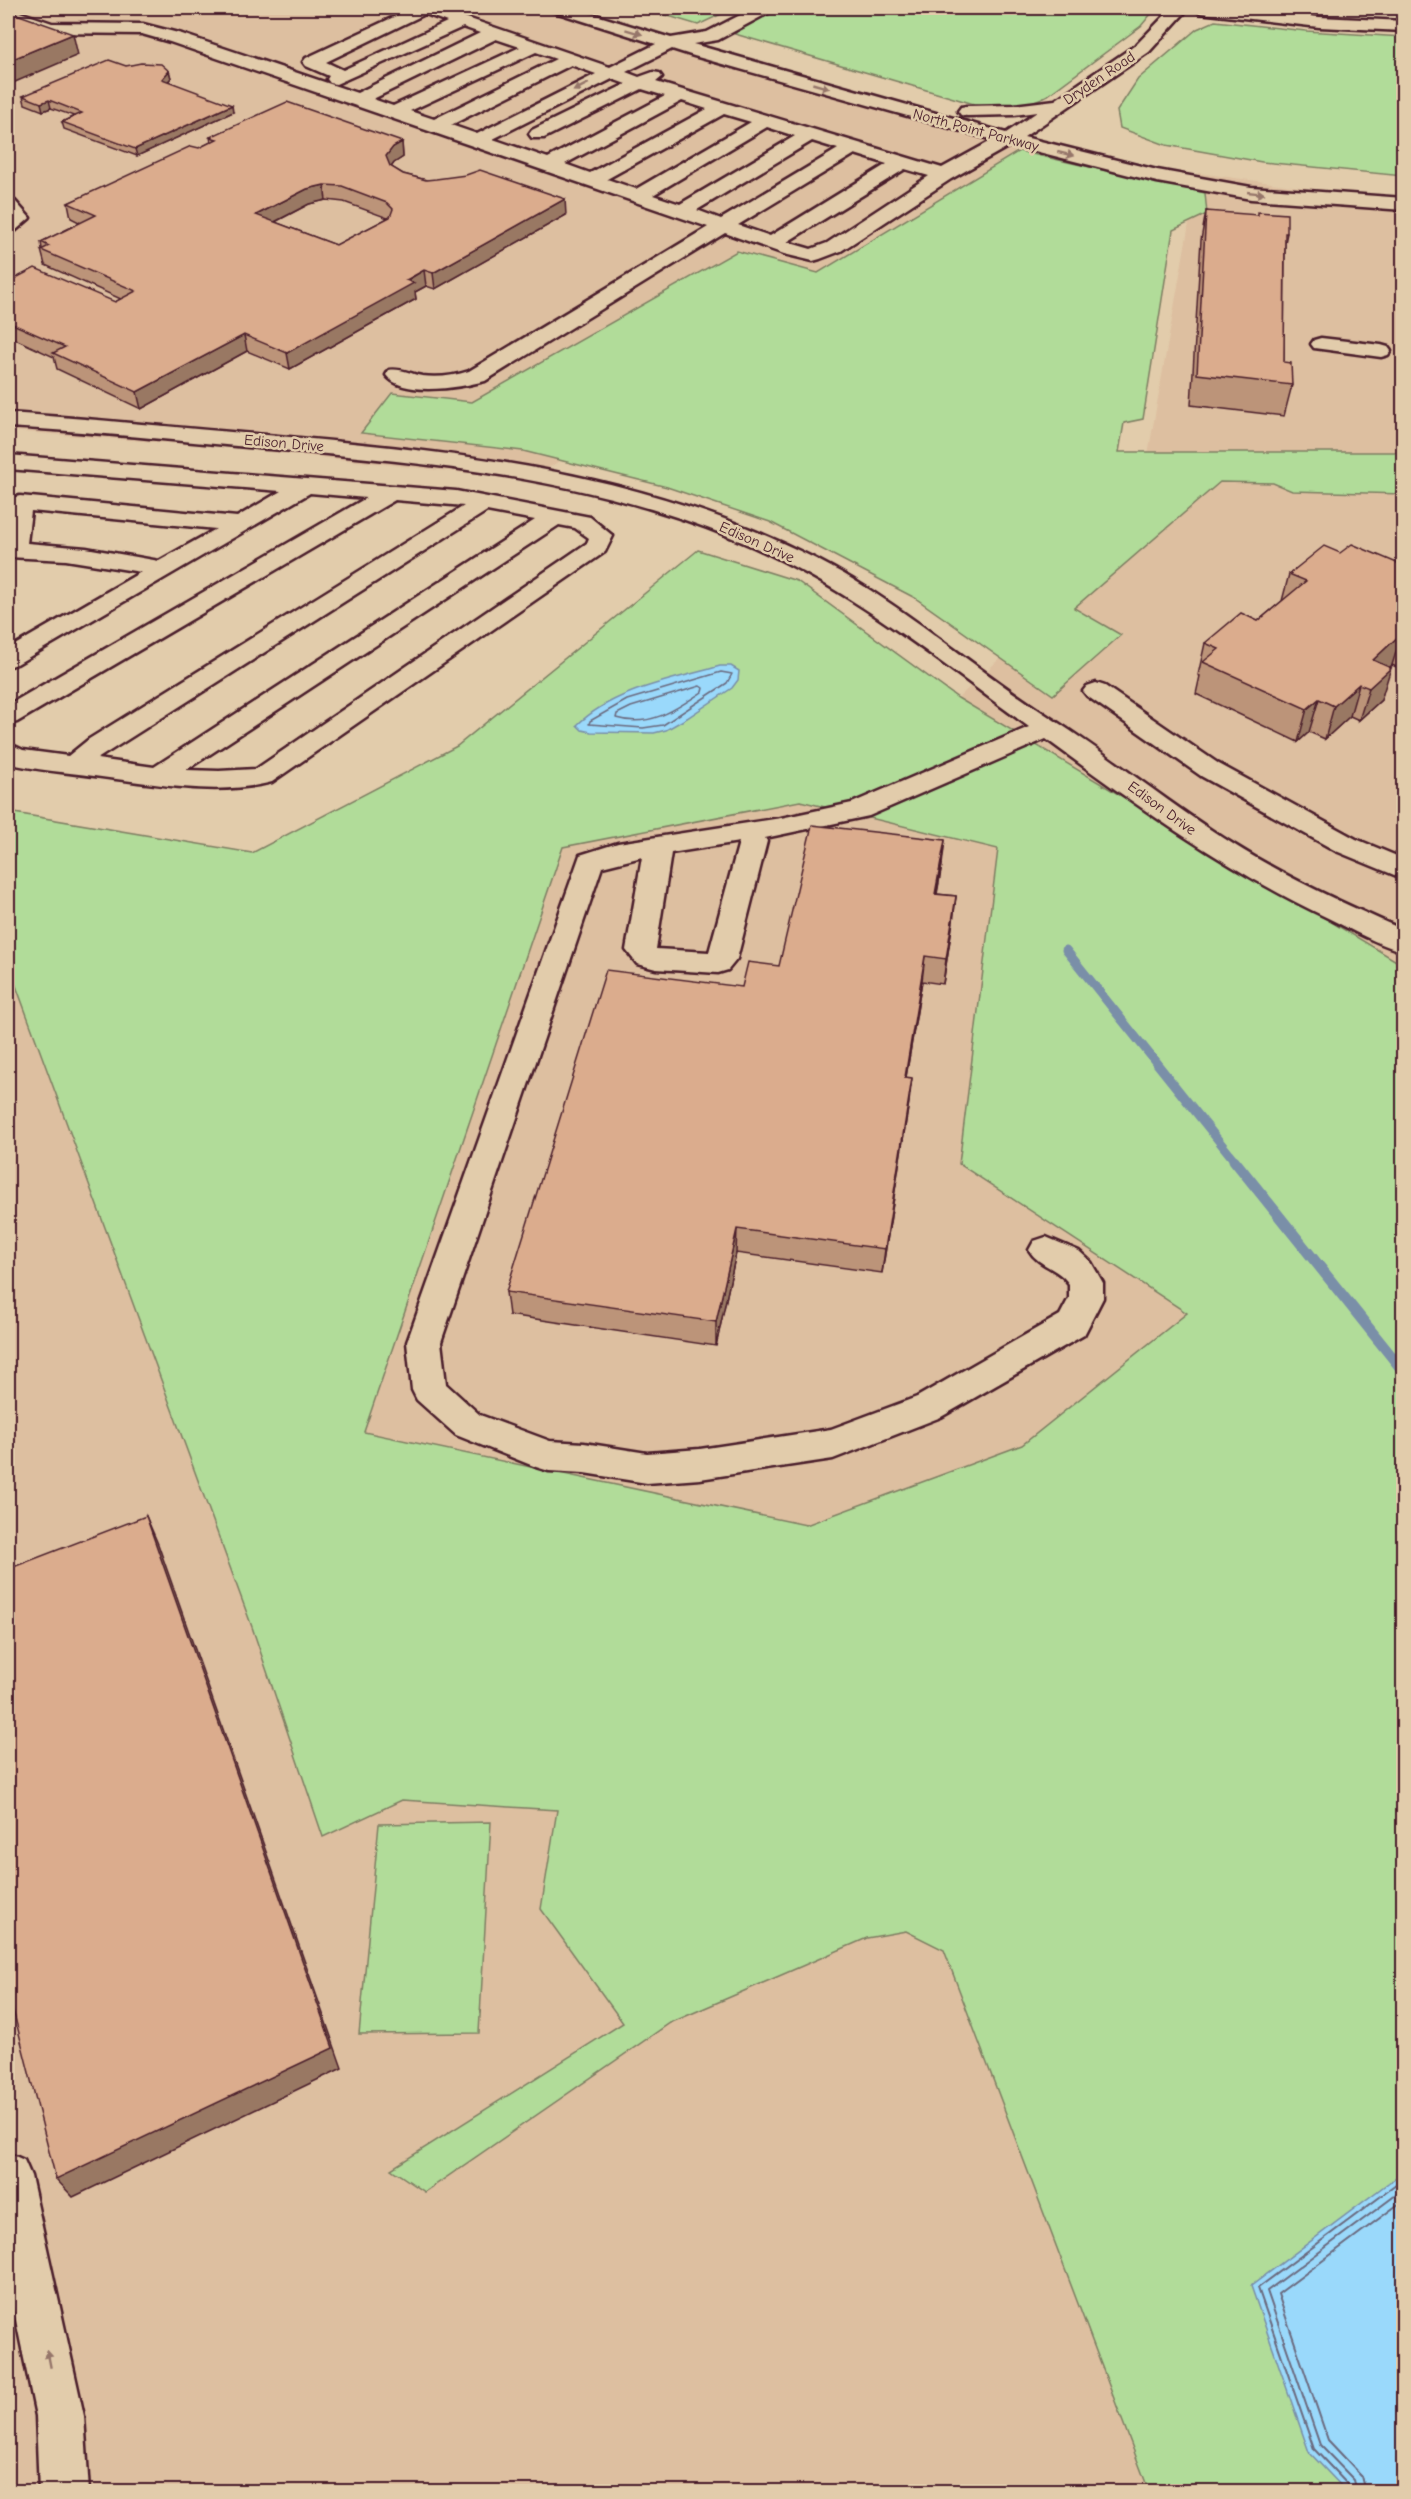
<svg xmlns="http://www.w3.org/2000/svg" width="1411" height="2499" font-family="'Comic Neue',sans-serif">
<style>
.built{fill:#ddbfa0}
.green{fill:#b1dc99;stroke:#7e7e62;stroke-width:1.5;fill-rule:evenodd}
.water{fill:#9ad9fb;stroke:#7a8fa8;stroke-width:1.5}
.lines{fill:none;stroke-linecap:round;stroke-linejoin:round}
.shore-far1{stroke:#6a697e;stroke-width:1.5}
.shore{stroke:#6a697e;stroke-width:2}
.stream-far1{stroke:#7a8fa8;stroke-width:9}
.stream{stroke:#7a8fa8;stroke-width:11}
.minor-casing{stroke:#4a1f2b;stroke-width:5}
.minor{fill:#e2ccab;fill-rule:evenodd}
.wall{fill:#bc9479;stroke:#4a1f2b;stroke-width:1.5;fill-rule:evenodd}
.shaded-wall{fill:#997863;stroke:#4a1f2b;stroke-width:1.5}
.building{fill:#dbac8d;stroke:#4a1f2b;stroke-width:1.5;fill-rule:evenodd}
.oneway{fill:#96766b}
.labels{text-anchor:middle;stroke-width:5;stroke-linejoin:round;paint-order:stroke}
.far-street-label{font-size:15px;fill:#4a1f2b;stroke:#e2ccab}
</style>
<rect width="100%" height="100%" fill="#e2ccab"/>
<filter id="ink" filterUnits="userSpaceOnUse"><feTurbulence type="fractalNoise" baseFrequency=".0167" numOctaves="2"/><feDisplacementMap in="SourceGraphic" scale="12" xChannelSelector="R" yChannelSelector="G"/><feConvolveMatrix kernelMatrix="1 2 1 2 8 2 1 2 1" color-interpolation-filters="sRGB"/></filter>
<g filter="url(#ink)">
<!-- built -->
<g class="built">
<polygon points="8,8 547,8 565,15 1045,148 530,480 234,448 8,431"/>
<polygon points="1198,173 1388,199 1403,199 1403,965 958,698 1196,473 1147,460"/>
<polygon points="800,801 998,849 959,1164 1187,1313 1022,1445 806,1526 364,1432 563,847"/>
<polygon points="8,964 252,1627 323,1836 402,1800 557,1810 541,1909 623,2023 391,2169 425,2192 670,2023 867,1938 906,1931 944,1950 1149,2491 8,2491"/>
</g>
<!-- green -->
<g class="green">
<polygon points="642,8 734,8 698,25"/>
<path d="M 774,8 L 1156,8 L 1141,26 L 1048,95 C 1023,109 1002,107 974,104 L 735,34 L 741,25 Z"/>
<polygon points="1215,21 1306,31 1403,37 1403,176 1262,162 1166,145 1120,128 1117,111 1138,79 1197,29"/>
<polygon points="1019,151 1205,193 1207,214 1173,230 1143,419 1124,423 1119,452 1403,452 1403,494 1292,491 1273,483 1220,482 1074,608 1121,635 1053,695 915,598 770,522 667,487 523,451 361,433 392,393 472,402 737,251 818,273"/>
<path d="M 698,550 L 797,581 L 958,698 L 1403,965 L 1403,2491 L 1149,2491 L 944,1950 L 906,1931 L 867,1938 L 670,2023 L 425,2192 L 391,2169 L 623,2023 L 541,1909 L 557,1810 L 402,1800 L 323,1837 L 252,1627 L 8,964 L 8,812 L 252,853 L 457,746 ZM 800,801 L 998,849 L 959,1164 L 1187,1313 L 1022,1445 L 806,1525 L 364,1432 L 563,847 Z"/>
<polygon points="491,1822 479,2033 359,2034 379,1824"/>
</g>
<!-- water -->
<g class="water">
<path d="M 720,666 L 731,666 L 739,671 L 738,680 L 732,688 L 687,718 L 666,730 L 654,733 L 591,732 L 582,730 L 577,725 C 614,689 673,680 720,666 Z"/>
<polygon points="1403,2172 1403,2491 1346,2491 1309,2452 1251,2286"/>
</g>
<g class="lines">
<!-- shore-far1 -->
<g class="shore-far1">
<polygon points="721,672 732,674 727,683 663,725 643,728 589,724 590,721 627,700"/>
<path d="M 700,686 L 703,688 L 702,692 C 675,710 649,728 616,718 L 617,714 L 631,707 Z"/>
</g>
<!-- shore -->
<g class="shore">
<polyline points="1350,2492 1348,2485 1314,2449 1258,2288 1404,2179"/>
<polyline points="1357,2492 1354,2480 1320,2445 1267,2291 1404,2189"/>
<polyline points="1366,2492 1362,2476 1328,2440 1278,2294 1404,2200"/>
</g>
<!-- stream-far1 -->
<polyline class="stream-far1" points="1066,950 1235,1161"/>
<!-- stream -->
<polyline class="stream" points="1234,1160 1404,1372"/>
<!-- minor casing -->
<g class="minor-casing">
<g id="minor">
<path d="M 8,8 L 52,23 L 143,24 L 182,34 L 357,93 L 480,33 L 463,27 L 336,84 L 330,83 L 327,79 L 329,76 L 306,66 L 303,62 L 306,58 L 413,8 L 438,8 L 610,67 L 656,44 L 552,11 L 550,8 L 573,8 L 671,38 L 707,32 L 754,8 L 774,8 L 772,11 L 718,40 L 693,44 L 1006,133 L 1037,112 L 1014,115 L 967,116 L 961,115 L 958,111 L 961,107 L 967,106 L 1014,105 L 1055,100 L 1137,44 L 1172,8 L 1189,8 L 1149,52 L 1024,137 L 1157,170 L 1251,187 L 1404,198 L 1404,210 L 1251,199 L 1157,182 L 1011,145 L 951,179 L 841,251 L 820,259 L 813,261 L 784,254 L 725,233 L 485,381 C 462,387 403,398 386,375 L 389,370 C 401,368 410,374 422,376 C 438,378 454,376 469,371 L 708,227 L 170,42 L 142,34 L 50,33 L 8,18 ZM 425,14 L 447,22 L 343,70 L 326,62 ZM 496,39 L 520,47 L 393,106 L 373,99 ZM 672,49 L 694,56 L 993,140 L 942,168 L 656,82 L 662,77 L 659,73 L 653,72 L 639,77 L 626,72 ZM 536,52 L 556,59 L 434,119 L 410,111 ZM 571,65 L 596,74 L 477,134 L 451,125 ZM 612,79 L 626,84 L 532,130 L 529,134 L 532,138 L 544,138 L 642,89 L 665,96 L 548,158 L 493,139 ZM 682,101 L 707,109 L 590,173 L 565,164 ZM 724,114 L 751,122 L 636,189 L 607,179 ZM 767,127 L 795,136 L 680,204 L 653,195 ZM 812,141 L 838,149 L 721,219 L 697,210 ZM 855,154 L 887,164 L 770,236 L 738,225 ZM 905,169 L 929,176 L 827,243 L 811,249 L 787,242 Z"/>
<polygon points="1192,8 1238,8 1319,17 1404,21 1404,31 1319,27 1200,13"/>
<polygon points="8,199 15,201 30,218 15,231 8,233"/>
<polygon points="1321,338 1381,345 1388,347 1391,351 1388,355 1381,357 1314,348 1311,344 1314,340"/>
<path d="M 8,413 C 95,419 181,428 267,435 C 458,452 643,471 816,559 C 901,602 971,667 1051,718 C 1112,757 1170,805 1233,844 C 1287,878 1345,904 1404,930 L 1404,952 C 1377,944 1352,930 1328,918 C 1226,870 1137,806 1046,739 L 869,816 L 765,838 L 767,841 L 737,959 L 728,970 L 718,973 L 656,969 L 637,964 L 626,950 L 642,857 L 602,867 L 441,1342 L 446,1384 L 480,1415 L 550,1441 L 584,1443 L 647,1453 L 700,1449 L 831,1429 L 917,1397 L 1060,1315 L 1069,1298 L 1069,1284 C 1059,1268 1038,1266 1029,1250 L 1034,1241 L 1046,1237 L 1079,1251 L 1091,1262 L 1103,1283 L 1103,1298 L 1084,1335 L 941,1417 L 833,1459 L 700,1479 L 647,1483 L 584,1473 L 549,1471 L 536,1467 L 456,1435 L 417,1400 L 412,1390 L 407,1342 L 580,855 L 618,843 L 781,818 L 852,803 L 1029,727 C 936,659 843,583 735,539 C 587,477 428,463 270,449 C 182,441 95,432 8,427 ZM 739,842 L 709,952 L 656,949 L 671,853 Z"/>
<path d="M 8,455 L 456,491 L 590,517 L 613,536 L 605,552 L 272,782 C 215,797 152,783 94,776 C 65,772 35,770 8,763 L 8,743 L 23,750 L 68,756 L 89,739 L 464,506 L 395,500 L 17,722 L 8,724 L 8,705 L 366,498 L 310,493 L 17,664 L 8,667 L 8,649 L 141,572 L 66,560 L 8,557 L 8,510 L 12,498 L 20,496 L 237,517 L 281,491 L 8,469 ZM 31,511 L 216,529 L 159,561 L 86,548 L 27,543 ZM 487,511 L 535,520 L 154,767 L 97,759 ZM 559,525 L 575,528 L 589,538 L 587,543 L 256,769 L 219,771 L 186,770 Z"/>
<polygon points="1096,683 1105,686 1219,764 1356,839 1404,859 1404,879 1336,851 1201,776 1087,696 1083,691 1087,686"/>
<polygon points="8,2153 24,2160 31,2176 84,2416 89,2492 39,2492 36,2416 8,2282"/>
</g>
</g>
<!-- minor -->
<use href="#minor" class="minor"/>
</g>
<!-- wall -->
<g class="wall">
<polygon points="1347,8 1404,8 1404,10"/>
<polygon points="126,66 169,71 171,78 168,81 233,112 137,156 64,129 62,122 74,116 51,108 43,111 25,104 23,96"/>
<path d="M 210,137 L 402,142 L 403,157 L 394,163 L 391,167 L 403,174 L 566,215 L 435,289 L 426,286 L 415,292 L 416,299 L 290,369 L 247,351 L 141,409 L 57,369 L 54,357 L 11,337 L 15,352 L 8,356 L 8,282 L 115,302 L 121,299 L 45,265 L 41,250 L 42,249 L 41,242 L 81,223 L 71,218 L 68,203 L 199,148 L 211,142 ZM 326,200 L 344,202 L 388,218 L 336,245 L 275,222 L 309,204 Z"/>
<polygon points="1206,211 1287,233 1285,243 1284,362 1292,385 1284,416 1191,405 1201,240"/>
<polygon points="1340,553 1404,566 1404,670 1392,665 1390,667 1381,700 1359,720 1350,716 1325,739 1309,732 1298,742 1196,694 1200,676 1198,675 1205,643 1258,621 1282,601 1289,574"/>
<polygon points="942,865 937,894 956,896 953,921 943,984 922,981 906,1077 909,1102 882,1273 736,1253 716,1346 509,1315 506,1292 742,987 779,966"/>
</g>
<!-- shaded-wall -->
<g class="shaded-wall">
<polygon points="73,34 78,55 8,85 8,61"/>
<polygon points="169,71 171,78 163,87 162,79"/>
<polygon points="49,100 51,108 43,111 41,103"/>
<polygon points="232,105 233,112 137,156 135,149"/>
<polygon points="402,142 403,157 394,163 388,171 386,156 393,147"/>
<polygon points="324,185 326,200 309,204 259,230 256,215 307,189"/>
<polygon points="565,199 566,215 435,289 433,273"/>
<polygon points="424,270 426,286 415,292 416,299 290,369 287,353"/>
<polygon points="8,329 15,352 8,356"/>
<polygon points="244,335 247,351 141,409 137,392"/>
<polygon points="1402,633 1392,665 1368,687 1373,660"/>
<polygon points="1391,668 1381,700 1359,720 1369,688"/>
<polygon points="1359,684 1350,716 1325,739 1334,706"/>
<polygon points="1319,699 1309,732 1298,742 1307,709"/>
<polygon points="945,840 942,865 932,919 935,894"/>
<polygon points="956,896 953,921 943,984 946,959"/>
<polygon points="925,956 922,981 902,1101 905,1077"/>
<polygon points="912,1078 909,1102 882,1273 885,1249"/>
<polygon points="737,1229 736,1253 716,1346 716,1322"/>
<polygon points="146,1516 158,1544 342,2068 73,2197 56,2179"/>
</g>
<!-- building -->
<g class="building">
<polygon points="8,11 73,34 8,61"/>
<polygon points="109,60 126,66 141,63 161,64 169,71 162,79 232,105 135,149 62,122 82,113 49,100 41,103 23,96"/>
<path d="M 287,102 L 402,142 L 393,147 L 386,156 L 390,166 L 403,174 L 426,180 L 436,179 L 466,175 L 480,170 L 565,199 L 433,273 L 424,270 L 406,280 L 414,283 L 287,353 L 244,335 L 137,392 L 53,353 L 65,347 L 8,322 L 8,282 L 35,268 L 115,302 L 136,291 L 41,250 L 49,246 L 41,242 L 96,215 L 68,203 L 191,146 L 199,148 L 217,139 L 210,137 ZM 324,185 L 342,186 L 387,203 L 393,209 L 390,217 L 336,245 L 256,215 L 307,189 Z"/>
<polygon points="1206,211 1258,215 1258,212 1287,214 1287,233 1285,233 1284,362 1291,363 1292,385 1197,374"/>
<polygon points="1352,544 1404,566 1404,634 1402,633 1373,660 1391,668 1369,688 1359,684 1334,706 1319,699 1307,709 1203,662 1219,649 1205,643 1241,613 1258,621 1306,581 1289,574 1324,546 1340,553"/>
<polygon points="812,825 945,840 935,894 956,896 946,959 925,956 905,1077 912,1078 885,1249 737,1229 716,1322 506,1292 606,970 742,987 748,962 779,966"/>
<polygon points="146,1516 333,2048 56,2179 8,1990 8,1569"/>
</g>
<!-- one-way arrows -->
<defs><path id="oneway-solid" d="M-6-.8H1V-3.2L6.5 0L1 3.2V.8H-6Z" transform="scale(1.5)"/></defs>
<g class="oneway">
<use href="#oneway-solid" transform="translate(634 32) rotate(17)"/>
<use href="#oneway-solid" transform="translate(821 86) rotate(16)"/>
<use href="#oneway-solid" transform="translate(581 87) rotate(153)"/>
<use href="#oneway-solid" transform="translate(1066 154) rotate(14)"/>
<use href="#oneway-solid" transform="translate(1256 193) rotate(6)"/>
<use href="#oneway-solid" transform="translate(49 2359) rotate(-101)"/>
</g>
</g>
<g class="labels">
<!-- far-street labels -->
<g class="far-street-label">
<text transform="translate(1099 78) rotate(-34)" y="5">Dryden Road</text>
<text transform="translate(976 130) rotate(15)" y="5">North Point Parkway</text>
<text transform="translate(284 443) rotate(5)" y="5">Edison Drive</text>
<text transform="translate(757 542) rotate(24)" y="5">Edison Drive</text>
<text transform="translate(1162 808) rotate(36)" y="5">Edison Drive</text>
</g>
</g>
<!-- margin -->
<rect width="1411" height="2499" fill="none" stroke="#e2ccab" stroke-width="30"/>
<rect x="15" y="15" width="1381" height="2469" fill="none" stroke="#4a1f2b" stroke-width="2" filter="url(#ink)"/>
</svg>
